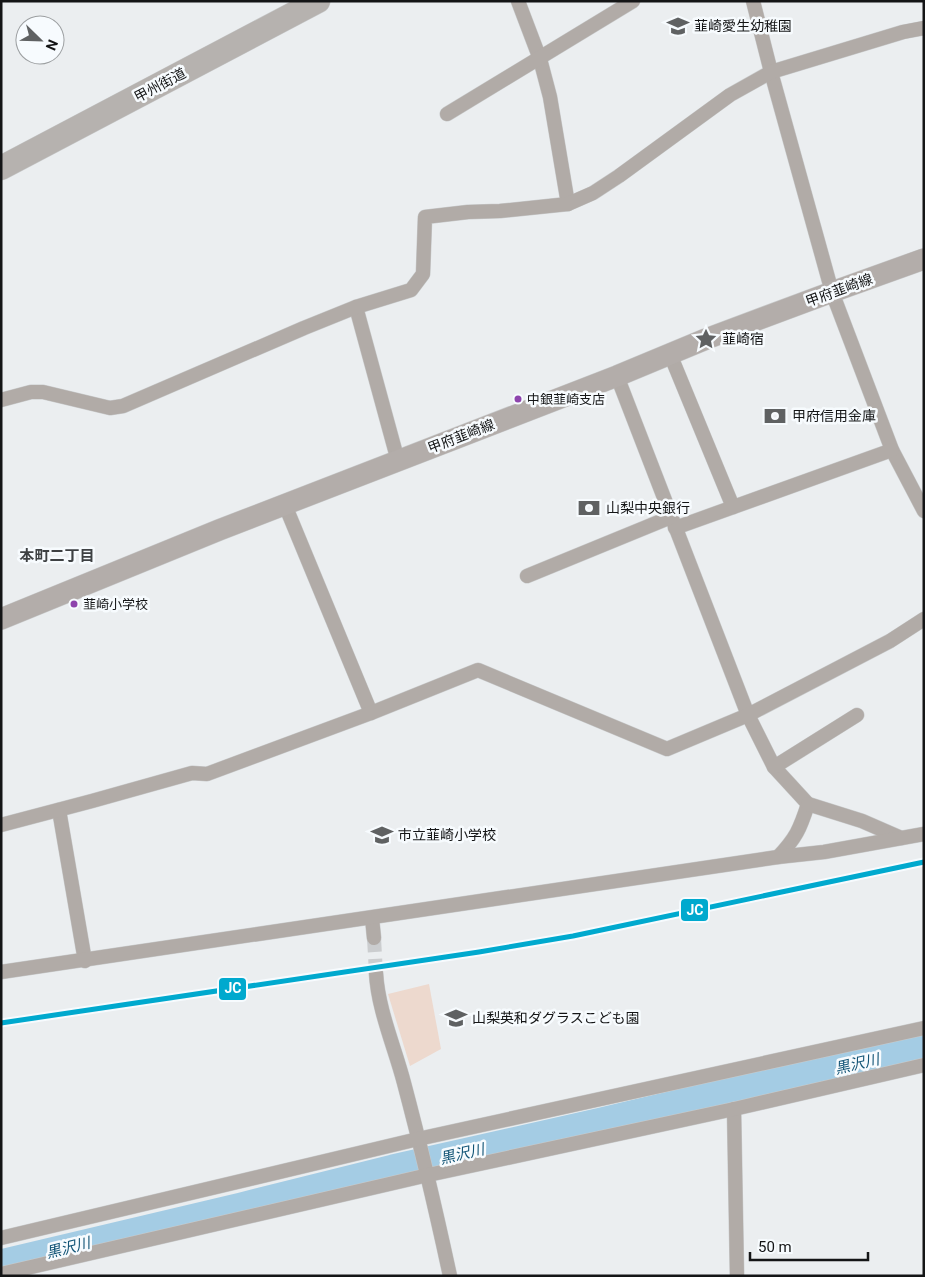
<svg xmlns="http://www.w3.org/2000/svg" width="925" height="1277" font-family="Roboto,'Noto Sans JP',sans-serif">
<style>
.green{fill:#edd9ce}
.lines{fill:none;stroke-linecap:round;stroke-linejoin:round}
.river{stroke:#a4cce4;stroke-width:29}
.street-tunnel{stroke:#cbcdcf;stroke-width:14;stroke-dasharray:14 7;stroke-linecap:butt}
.street-casing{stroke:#c9cbcc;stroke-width:15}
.primary-casing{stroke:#c9cbcc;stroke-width:22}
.highway-casing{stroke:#c9cbcc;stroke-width:25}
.street{stroke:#b1aba7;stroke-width:14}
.primary{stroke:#b3adaa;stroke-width:21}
.highway{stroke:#b6b2af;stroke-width:24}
.rail-1-casing{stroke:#f7fbfe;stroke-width:9}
.rail-1{stroke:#00a9ce;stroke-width:5}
.bus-dot{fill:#8e44ad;stroke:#f7fbfe;stroke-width:2}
.labels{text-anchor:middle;stroke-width:5;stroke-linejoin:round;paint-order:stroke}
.bus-label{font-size:13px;fill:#141516;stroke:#f7fbfe;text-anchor:start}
.poi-label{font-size:14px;fill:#141516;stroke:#f7fbfe;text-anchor:start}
.street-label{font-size:14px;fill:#141516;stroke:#f7fbfe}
.neighbourhood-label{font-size:15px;font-weight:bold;fill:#3e4143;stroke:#f7fbfe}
.water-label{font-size:15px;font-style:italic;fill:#105375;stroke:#f7fbfe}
.line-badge{stroke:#f7fbfe;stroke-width:2}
.badge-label{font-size:14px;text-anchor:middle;font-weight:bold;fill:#fff}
</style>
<rect width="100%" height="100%" fill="#ebeef0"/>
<!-- green -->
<polygon class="green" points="429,984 441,1049 410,1066 388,994"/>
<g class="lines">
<!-- river -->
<polyline class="river" points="1,1264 241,1207 393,1169 602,1122 745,1088 924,1049"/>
<!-- street-tunnel -->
<polyline class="street-tunnel" points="374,938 376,973"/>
<!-- street casing -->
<g class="street-casing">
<g id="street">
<polyline points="518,1 540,59 550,97 568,204"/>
<polyline points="753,1 771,72 832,292 892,450 924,511"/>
<polyline points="447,114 633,1"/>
<polyline points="356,307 398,461"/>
<polyline points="670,354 733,507"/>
<path d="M 617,376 L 748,715 L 774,767 L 808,804 C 800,829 796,838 778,857"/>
<polyline points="1,400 31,392 43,392 110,408 123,406 304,328 356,307 411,290 423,274 425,217 468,212 500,211 568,204 593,193 619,176 730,95 771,72 903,32 924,28"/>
<polyline points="285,505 371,713"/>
<polyline points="675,528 892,450"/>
<polyline points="527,576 671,517"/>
<polyline points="774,767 857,715"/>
<polyline points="808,804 862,821 901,838"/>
<polyline points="59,810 85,961"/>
<polyline points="1,825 92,801 192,773 207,774 371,713 478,670 667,749 748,715 890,641 924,619"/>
<polyline points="372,918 374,938"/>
<polyline points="1,972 778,857 824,852 924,834"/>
<path d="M 376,973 C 378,1010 395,1048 404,1083 C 421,1147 436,1211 450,1276"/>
<polyline points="734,1109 737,1276"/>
<polyline points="1,1238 418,1139 924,1028"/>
<polyline points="1,1274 428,1175 734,1109 924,1065"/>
</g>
</g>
<!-- primary casing -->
<g class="primary-casing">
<polyline id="primary" points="1,619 219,530 617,376 706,339 832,292 924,259"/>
</g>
<!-- highway casing -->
<g class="highway-casing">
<polyline id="highway" points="1,168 318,1"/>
</g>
<!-- street -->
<use href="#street" class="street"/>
<!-- primary -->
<use href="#primary" class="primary"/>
<!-- highway -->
<use href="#highway" class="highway"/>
<!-- rail-1 casing -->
<g class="rail-1-casing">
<polyline id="rail-1" points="1,1023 479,952 573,936 924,862"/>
</g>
<!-- rail-1 -->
<use href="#rail-1" class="rail-1"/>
</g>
<!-- icons -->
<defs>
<g id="school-bare" transform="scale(1.725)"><path d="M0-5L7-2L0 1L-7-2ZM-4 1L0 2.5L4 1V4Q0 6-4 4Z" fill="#5f6162" stroke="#f7fbfe" stroke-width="2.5" paint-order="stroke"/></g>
<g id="sight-bare" transform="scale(1.725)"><path d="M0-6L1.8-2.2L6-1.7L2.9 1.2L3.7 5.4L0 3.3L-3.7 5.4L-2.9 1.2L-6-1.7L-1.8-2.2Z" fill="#5f6162" stroke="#f7fbfe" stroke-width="2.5" paint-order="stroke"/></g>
<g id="bank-bare" transform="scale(1.725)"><path d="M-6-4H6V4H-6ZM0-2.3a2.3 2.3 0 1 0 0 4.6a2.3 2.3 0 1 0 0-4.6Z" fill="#5f6162" stroke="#f7fbfe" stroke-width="2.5" paint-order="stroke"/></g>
</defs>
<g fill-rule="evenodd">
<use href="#school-bare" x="678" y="26"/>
<use href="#sight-bare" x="706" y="339"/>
<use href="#bank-bare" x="775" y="416"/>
<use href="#bank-bare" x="589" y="508"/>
<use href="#school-bare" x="382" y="835"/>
<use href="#school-bare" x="456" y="1018"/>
</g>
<!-- markers -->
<g class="bus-dot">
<circle cx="518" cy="399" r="4.5"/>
<circle cx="74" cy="604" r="4.5"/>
</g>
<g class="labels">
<!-- bus labels -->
<g class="bus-label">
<text x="527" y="404">中銀韮崎支店</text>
<text x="83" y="609">韮崎小学校</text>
</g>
<!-- poi labels -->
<g class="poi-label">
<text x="694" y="31">韮崎愛生幼稚園</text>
<text x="722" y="344">韮崎宿</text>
<text x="792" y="421">甲府信用金庫</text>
<text x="606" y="513">山梨中央銀行</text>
<text x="398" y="840">市立韮崎小学校</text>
<text x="472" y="1023">山梨英和ダグラスこども園</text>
</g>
<!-- street labels -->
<g class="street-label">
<text transform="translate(160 85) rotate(-28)" y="5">甲州街道</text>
<text transform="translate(839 290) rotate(-20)" y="5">甲府韮崎線</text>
<text transform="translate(461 436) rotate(-21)" y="5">甲府韮崎線</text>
</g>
<!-- neighbourhood labels -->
<g class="neighbourhood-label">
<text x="57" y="561">本町二丁目</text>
</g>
<!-- water labels -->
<g class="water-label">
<text transform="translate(857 1064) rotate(-13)" y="5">黒沢川</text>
<text transform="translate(462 1154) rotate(-13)" y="5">黒沢川</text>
<text transform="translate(68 1248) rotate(-14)" y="5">黒沢川</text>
</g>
</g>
<g class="line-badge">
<rect x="680" y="898" width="29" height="24" rx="5" fill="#00a9ce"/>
<rect x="218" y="977" width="29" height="24" rx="5" fill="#00a9ce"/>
</g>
<g class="badge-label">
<text x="695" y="915">JC</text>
<text x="233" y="993">JC</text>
</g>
<!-- border -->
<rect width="925" height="1277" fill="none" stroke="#141516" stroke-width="5"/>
<!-- north arrow -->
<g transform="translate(40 40) rotate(113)"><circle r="24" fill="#f7fbfe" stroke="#9c9fa1"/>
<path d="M0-4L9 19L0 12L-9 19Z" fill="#5f6162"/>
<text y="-8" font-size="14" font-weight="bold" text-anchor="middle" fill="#141516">N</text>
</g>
<!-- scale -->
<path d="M750 1252v8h118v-8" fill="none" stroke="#141516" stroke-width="2.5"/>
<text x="758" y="1252" font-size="15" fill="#141516" stroke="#f7fbfe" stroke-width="4" paint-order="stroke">50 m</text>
</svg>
